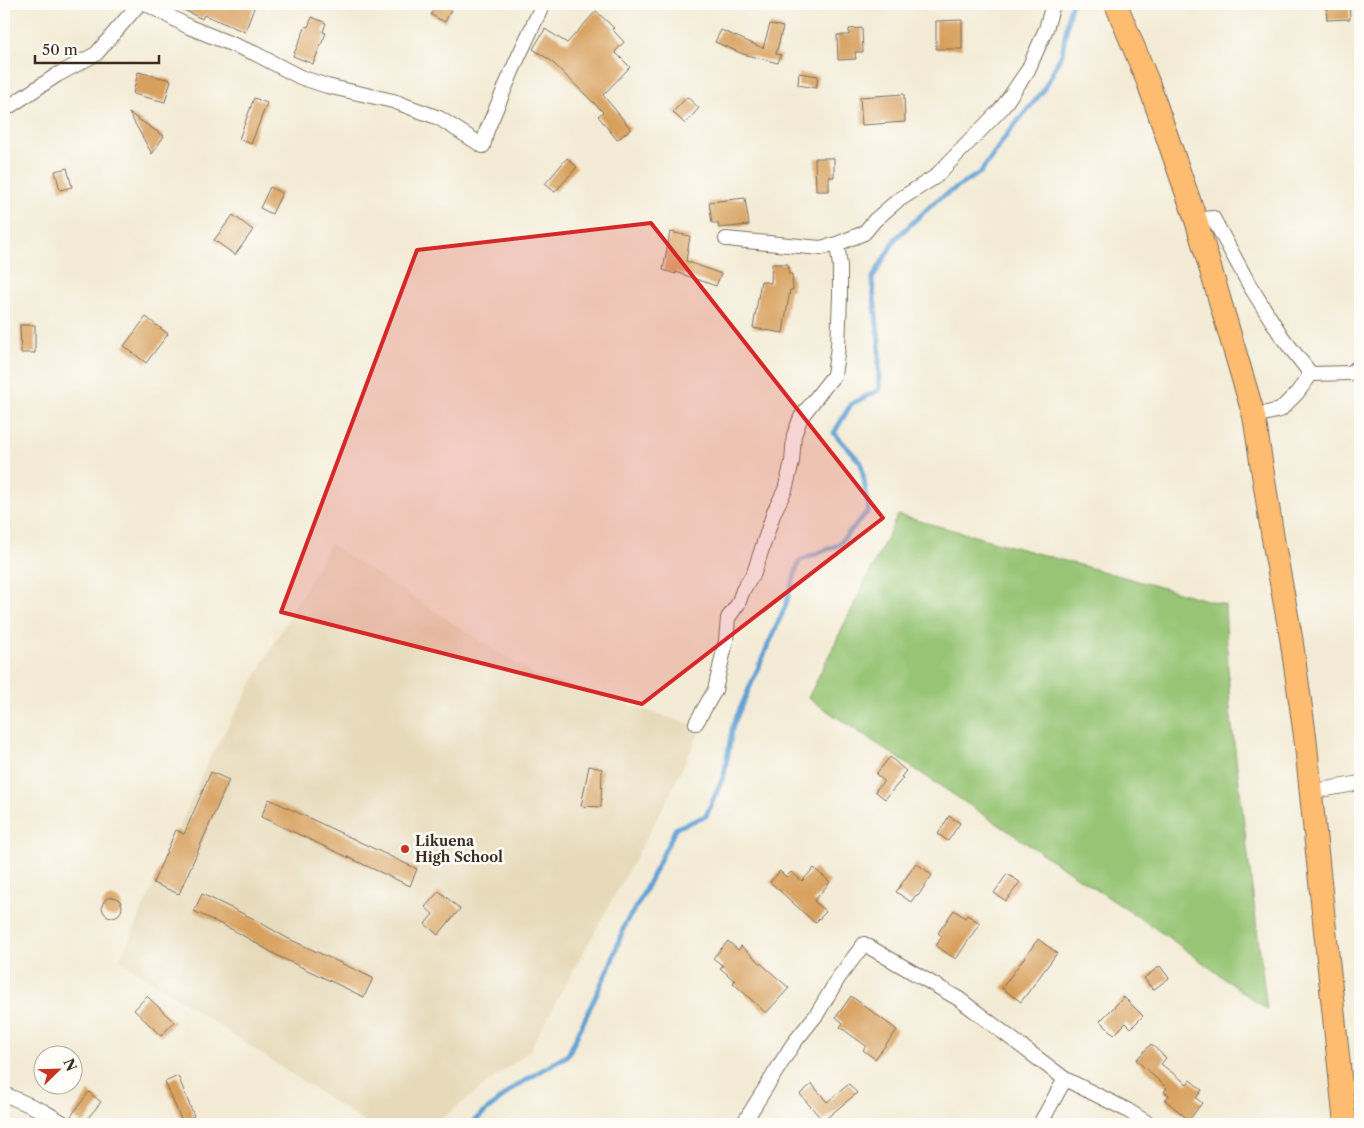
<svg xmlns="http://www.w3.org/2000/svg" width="1364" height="1128" font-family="'Libre Caslon Text',serif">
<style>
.built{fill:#e7daba}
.green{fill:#97c574;stroke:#697849}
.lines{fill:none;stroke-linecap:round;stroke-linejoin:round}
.stream{stroke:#61a1d4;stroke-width:5}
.building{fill:#d8a05d}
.minor-casing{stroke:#7b6e5e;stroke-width:16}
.primary-casing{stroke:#7b6e5e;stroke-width:24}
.minor{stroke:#fff;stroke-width:14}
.primary{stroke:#fdbc6f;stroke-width:22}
.marked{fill:#d62828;fill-opacity:0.2;stroke:#d62828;stroke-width:4;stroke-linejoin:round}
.poi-dot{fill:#c8321e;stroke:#fdfcf7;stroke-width:2}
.labels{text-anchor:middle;stroke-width:5;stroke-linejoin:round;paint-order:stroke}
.poi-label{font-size:14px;font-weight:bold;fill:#3b2a1e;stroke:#fdfcf7;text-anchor:start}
</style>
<rect width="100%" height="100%" fill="#fdfcf7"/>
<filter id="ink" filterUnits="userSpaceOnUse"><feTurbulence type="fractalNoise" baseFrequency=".02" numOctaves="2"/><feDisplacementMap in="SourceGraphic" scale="10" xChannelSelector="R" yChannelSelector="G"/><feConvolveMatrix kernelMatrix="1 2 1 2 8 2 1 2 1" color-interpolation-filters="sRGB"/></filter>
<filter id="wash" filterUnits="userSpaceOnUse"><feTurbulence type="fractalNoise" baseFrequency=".0096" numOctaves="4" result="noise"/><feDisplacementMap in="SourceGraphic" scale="20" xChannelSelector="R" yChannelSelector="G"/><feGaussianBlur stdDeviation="1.12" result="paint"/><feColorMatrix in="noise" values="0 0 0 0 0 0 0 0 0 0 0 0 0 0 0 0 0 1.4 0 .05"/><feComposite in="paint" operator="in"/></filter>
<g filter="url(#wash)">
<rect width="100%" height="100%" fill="#f3ebd5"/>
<!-- built -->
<polygon class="built" points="330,544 534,675 702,728 664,806 529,1051 440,1120 431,1124 367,1124 120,960 210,758"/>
<!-- green -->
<polygon class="green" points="898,515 1225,605 1230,710 1267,1010 1171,939 808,698"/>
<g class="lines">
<!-- stream -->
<polyline class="stream" points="473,1124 474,1121 516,1086 568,1055 611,963 625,924 639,902 676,828 706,816 724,775 733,725 785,607 799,561 838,545 869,510 861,463 834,433 851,404 879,390 879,342 872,279 896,238 937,200 981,172 1008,133 1043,91 1062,54 1070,9 1072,4"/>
</g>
<g id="blocks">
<!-- building -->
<g class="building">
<polygon points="172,4 246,4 254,8 245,32 204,15 202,19"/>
<polygon points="436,4 454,4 445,22 431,15"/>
<polygon points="1326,4 1349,4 1350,19 1327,20"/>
<polygon points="596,11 614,28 612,29 624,42 615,52 630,67 603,95 631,129 617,140 598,116 603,112 550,60 533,49 545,29 567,43"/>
<polygon points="312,17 326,23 323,32 326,33 313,64 293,56 306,26 308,27"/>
<polygon points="962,20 962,49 936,49 936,21"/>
<polygon points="770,24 783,27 776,54 781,55 778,63 743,54 715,42 721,30 763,48"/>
<polygon points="862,28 863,52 855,52 856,59 838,60 837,35 849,35 849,29"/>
<polygon points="138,72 171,80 165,102 133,94"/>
<polygon points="799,73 818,76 816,88 798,85"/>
<polygon points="904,94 905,122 862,125 860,97"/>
<polygon points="687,97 699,108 685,124 673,112"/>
<polygon points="254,98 267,103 251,144 239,139"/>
<polygon points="129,113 164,136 152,154"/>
<polygon points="567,158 577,167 555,192 545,184"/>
<polygon points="815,158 834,158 834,177 829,177 829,191 816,191"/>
<polygon points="67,168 72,187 60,190 55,171"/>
<polygon points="270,187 282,193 272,214 260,208"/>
<polygon points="745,198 749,225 719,228 718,223 712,223 709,202"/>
<polygon points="233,215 253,230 235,255 214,240"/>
<polygon points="670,232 690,236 686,261 721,274 716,286 676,272 676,274 663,270"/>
<polygon points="772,264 788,264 789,274 792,274 793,290 790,290 783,333 753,328 761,281 771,283"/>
<polygon points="146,317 168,334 146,363 124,346"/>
<polygon points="20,325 35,325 35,353 21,353"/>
<polygon points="890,757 906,771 901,777 903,778 885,799 875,791 884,781 876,774"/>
<polygon points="589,766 602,769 601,807 581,806"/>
<polygon points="211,772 229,780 179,894 153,883 176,830 184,834"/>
<polygon points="269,799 417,869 410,886 261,817"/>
<polygon points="949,816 960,823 948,841 938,834"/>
<polygon points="916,863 932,875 918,896 916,895 911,902 896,892"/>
<polygon points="814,868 830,882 814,901 826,912 815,923 770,882 780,871 786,877 791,872 802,881"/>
<polygon points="1007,874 1020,882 1006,901 994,893"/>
<polygon points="439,891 460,909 438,935 425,924 433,914 425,907"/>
<polygon points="202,894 252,918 287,938 373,978 364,997 278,956 237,932 194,911"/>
<circle cx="112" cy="907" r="10"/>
<polygon points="954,910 965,918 967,915 980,923 956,959 936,946 942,936 938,933"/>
<polygon points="1038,939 1057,953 1021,1002 1002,988"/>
<polygon points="728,941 738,950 741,946 789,988 766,1013 733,983 735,981 720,968 723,966 713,958"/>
<polygon points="1160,966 1169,978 1153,990 1144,978"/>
<polygon points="147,996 174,1022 161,1036 134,1010"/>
<polygon points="851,996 897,1030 875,1059 863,1050 866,1046 840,1027 843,1023 836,1017"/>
<polygon points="1124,997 1143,1016 1131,1028 1126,1023 1114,1035 1100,1021"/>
<polygon points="1151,1044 1166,1058 1161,1064 1187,1084 1190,1080 1202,1090 1196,1098 1202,1103 1189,1120 1165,1100 1169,1095 1164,1092 1167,1088 1136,1060"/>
<polygon points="178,1076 194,1116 182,1121 165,1082"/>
<polygon points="812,1084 827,1102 849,1084 857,1093 823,1121 800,1094"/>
<polygon points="89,1092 101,1102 83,1124 71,1116"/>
</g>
</g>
</g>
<g filter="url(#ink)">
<use href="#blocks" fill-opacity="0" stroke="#7b6e5e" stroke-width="1"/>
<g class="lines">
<!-- minor casing -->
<g class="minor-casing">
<g id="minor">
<polyline points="147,4 189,27 254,53 300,77 327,86 393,101 439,118 483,146 487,130 516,62 543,4"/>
<polyline points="4,110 57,75 96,54 139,4"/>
<polyline points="1196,220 1213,218 1250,286 1282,337 1311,374"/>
<polyline points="726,239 820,248 837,244 864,233 875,220 897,201 935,177 1002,108 1028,70 1046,29 1053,4"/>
<polyline points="1254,416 1280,410 1297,393 1311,374 1351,373 1360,365"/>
<polyline points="696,723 715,690 726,641 728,618 738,604 743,590 754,573 774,512 785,490 792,462 794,435 801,417 834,375 838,347 840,296 840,266 837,244"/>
<polyline points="1310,792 1360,783"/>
<polyline points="4,1094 43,1111 65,1124"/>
<polyline points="743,1124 793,1044 817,1014 839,977 864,944 959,999 1065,1079 1127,1110 1149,1124"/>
<polyline points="1040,1124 1065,1079"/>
</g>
</g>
<!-- primary casing -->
<g class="primary-casing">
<polyline id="primary" points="1116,4 1148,82 1196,220 1254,416 1274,545 1291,637 1305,736 1345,1124"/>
</g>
<!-- minor -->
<use href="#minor" class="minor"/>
<!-- primary -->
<use href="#primary" class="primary"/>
</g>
</g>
<!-- marked area -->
<path class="marked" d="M 651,223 L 883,518 L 642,704 L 281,612 L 417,250 Z"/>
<!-- markers -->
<circle class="poi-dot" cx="405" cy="849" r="5"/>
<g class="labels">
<!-- poi labels -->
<g class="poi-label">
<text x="415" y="846">Likuena<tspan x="415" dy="16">High School</tspan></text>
</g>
</g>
<!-- margin -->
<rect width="1364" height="1128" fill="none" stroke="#fdfcf7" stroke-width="20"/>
<!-- north arrow -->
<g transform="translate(58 1070) rotate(67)"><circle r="24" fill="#fdfcf7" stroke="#afa8a0"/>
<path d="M0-4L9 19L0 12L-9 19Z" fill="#c8321e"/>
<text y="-8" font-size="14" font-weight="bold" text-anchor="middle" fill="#3b2a1e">N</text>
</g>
<!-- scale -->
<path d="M35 55v8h124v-8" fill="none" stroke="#3b2a1e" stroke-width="2.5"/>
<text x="42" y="55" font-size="15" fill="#3b2a1e" stroke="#fdfcf7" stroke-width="4" paint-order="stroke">50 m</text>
</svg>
